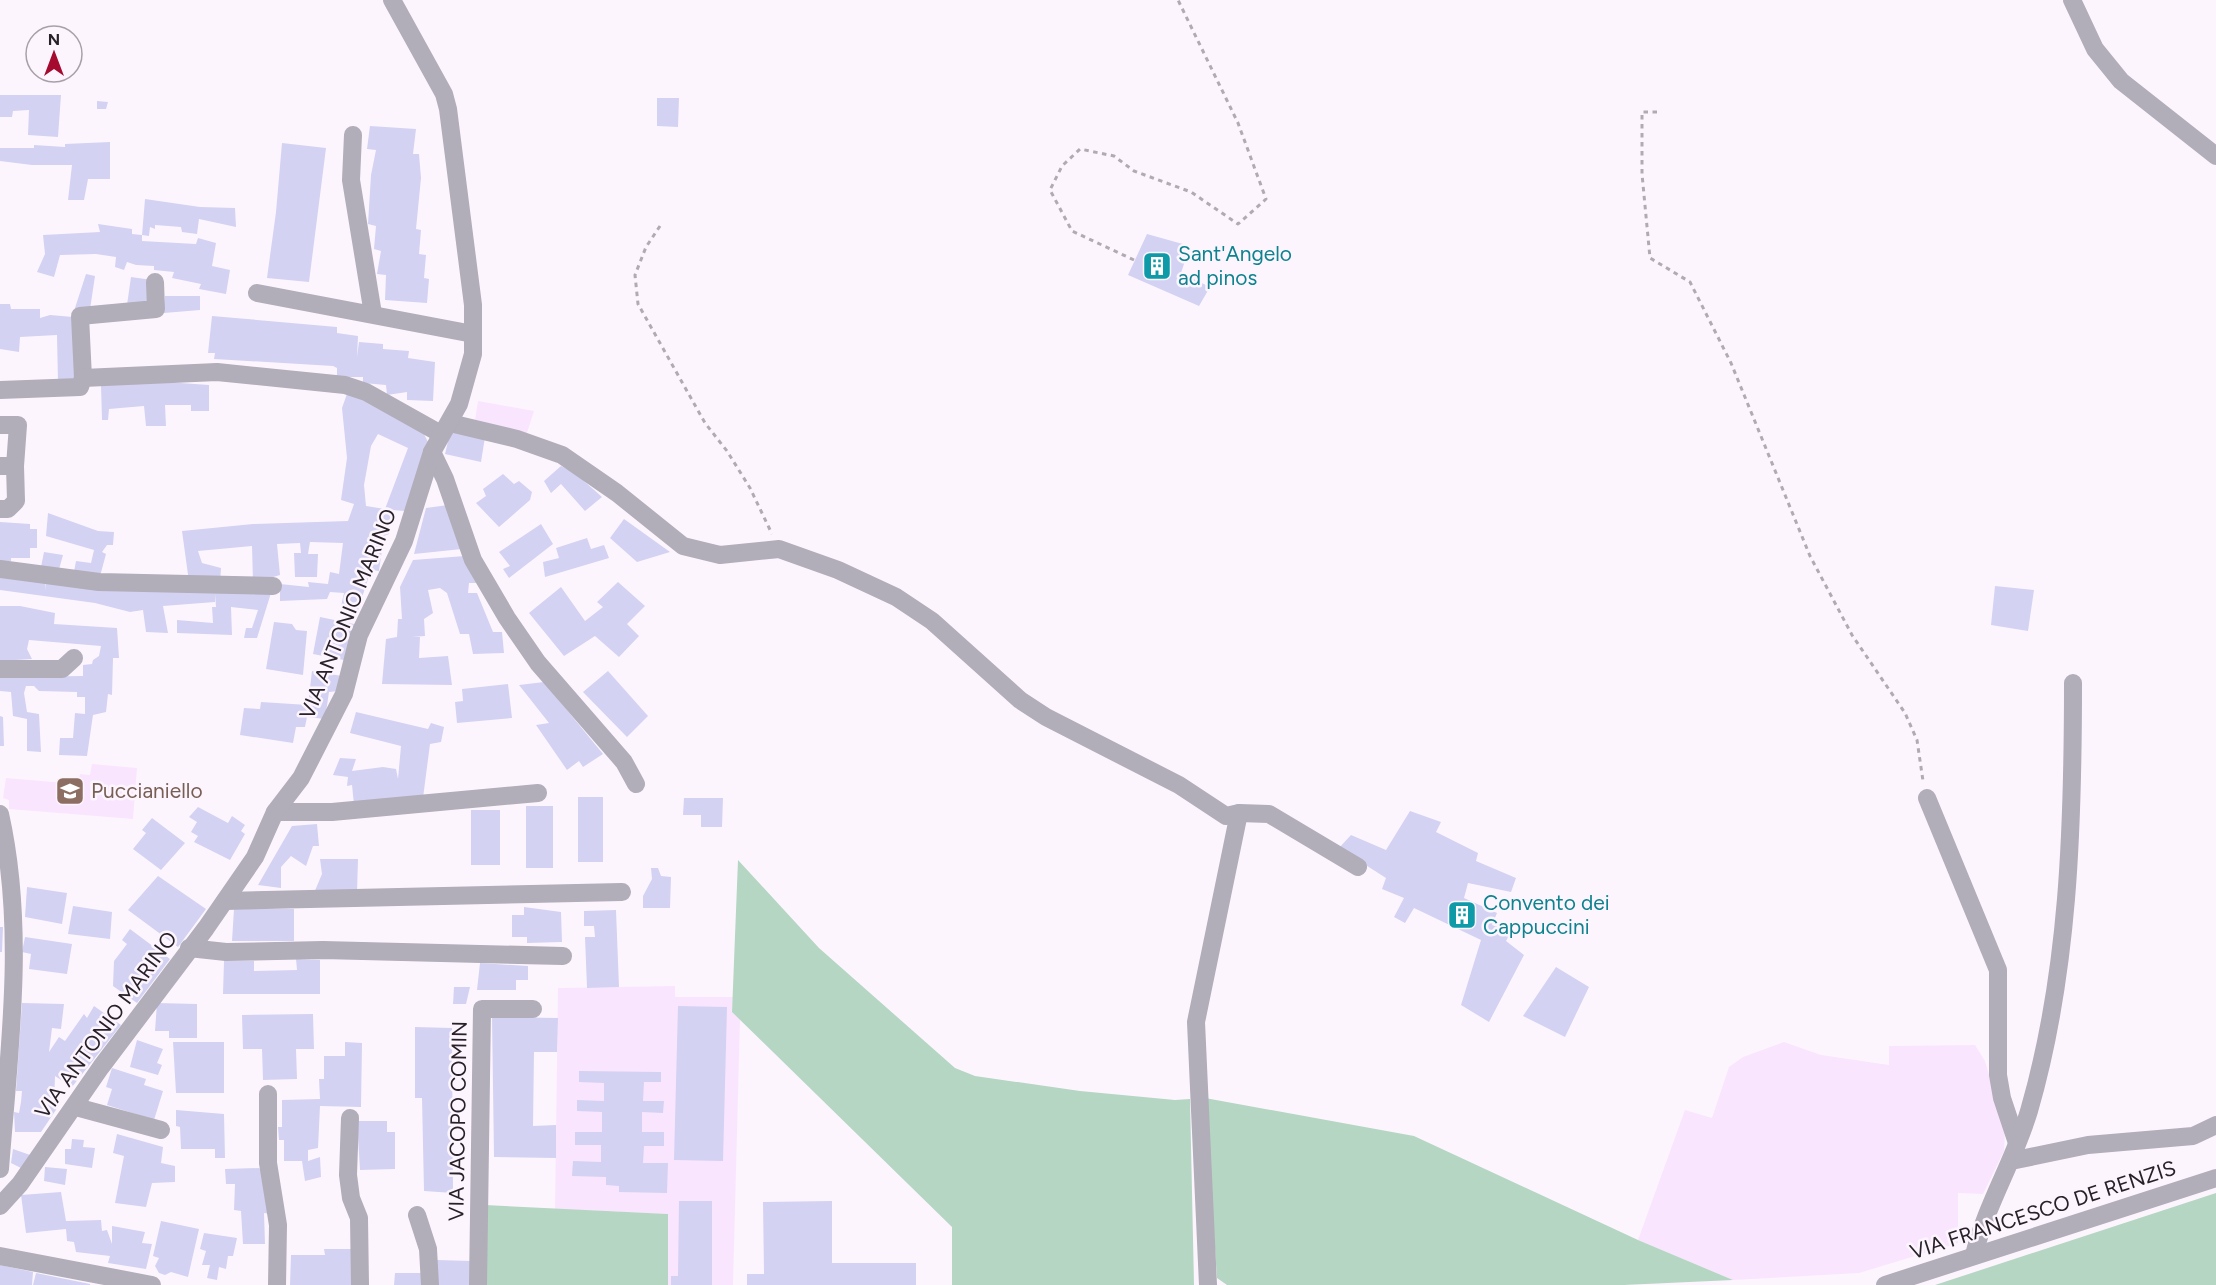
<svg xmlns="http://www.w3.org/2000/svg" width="2216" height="1285" font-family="Figtree,sans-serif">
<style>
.built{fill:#fae5fe}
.green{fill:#b5d6c3}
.building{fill:#d3d2f2;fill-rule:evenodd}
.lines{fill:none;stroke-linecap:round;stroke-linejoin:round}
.path{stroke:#b2aab3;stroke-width:3;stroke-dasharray:4.5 4.5;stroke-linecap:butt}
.minor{stroke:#b1adb9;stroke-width:18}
.labels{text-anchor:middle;stroke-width:5;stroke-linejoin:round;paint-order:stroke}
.culture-label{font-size:21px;fill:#0d838f;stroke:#fdf5fe;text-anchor:start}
.street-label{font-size:21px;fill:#29212a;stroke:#fdf5fe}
.education-label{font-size:21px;fill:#785e54;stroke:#fdf5fe;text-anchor:start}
</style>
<rect width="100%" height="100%" fill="#fdf5fe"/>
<!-- built -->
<g class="built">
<polygon points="478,401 534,411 527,433 475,420"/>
<polygon points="92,764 137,768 133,819 9,809 9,800 3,798 6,778 78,784 80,774 90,775"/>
<polygon points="675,986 675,997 733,997 732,1012 740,1019 733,1285 668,1285 668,1214 555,1209 558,988"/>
<polygon points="1784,1042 1821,1055 1889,1065 1889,1046 1975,1045 1985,1061 2005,1130 2004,1151 1983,1194 1958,1193 1958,1243 1859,1273 1733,1280 1638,1240 1685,1110 1712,1118 1729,1067 1743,1057"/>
</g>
<!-- green -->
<g class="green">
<polygon points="738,860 819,948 955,1068 975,1076 1080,1091 1175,1100 1190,1099 1194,1285 952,1285 952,1227 732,1012"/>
<polygon points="1205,1098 1414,1136 1638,1240 1733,1280 1624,1285 1227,1285 1217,1278"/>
<polygon points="2216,1193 2216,1285 1935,1285"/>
<polygon points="485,1205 668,1214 668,1285 485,1285"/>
</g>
<!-- building -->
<g class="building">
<polygon points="0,95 61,95 58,137 28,135 29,110 13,111 12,117 0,117"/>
<polygon points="657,98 679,98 678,127 657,126"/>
<polygon points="97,101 108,102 106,109 97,109"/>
<polygon points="370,126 416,129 413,154 419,154 421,178 416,229 421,230 419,254 426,255 424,278 429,279 427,303 385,300 386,275 377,274 381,251 374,249 376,226 368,224 371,175 376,150 367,149"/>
<polygon points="110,142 110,179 88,179 84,200 68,200 72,165 32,165 0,161 0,148 34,148 34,145 65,147 65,144"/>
<polygon points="282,143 326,148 309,282 267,278 276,212"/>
<polygon points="145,199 200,207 235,208 236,227 199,219 197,234 182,232 181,227 155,225 155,229 150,227 149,236 142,235"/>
<polygon points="98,224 132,229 132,234 142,235 142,241 196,244 198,238 216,243 212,266 230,270 226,294 199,289 201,284 172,278 174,272 154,270 154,266 136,265 127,262 124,270 115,267 116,257 96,254 60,255 54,277 37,272 45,254 43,235 100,232"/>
<polygon points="1147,234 1190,246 1181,273 1210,287 1199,306 1128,275"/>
<polygon points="86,274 95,276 89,316 74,311"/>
<polygon points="131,277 152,280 156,298 126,312"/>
<polygon points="165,296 200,296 200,310 164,313"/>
<polygon points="0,304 10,304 11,309 40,309 40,318 50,315 73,317 76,383 58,383 57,335 20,337 19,352 0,349"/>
<polygon points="212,316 337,327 337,333 358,336 357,357 359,342 383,344 383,349 409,351 408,358 435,362 433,401 407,400 407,392 387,395 386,385 363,383 363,377 337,377 337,368 333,366 214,359 215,353 208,353"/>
<polygon points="166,382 209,385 209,411 191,411 191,405 165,405 166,426 146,426 144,406 109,409 108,420 102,420 101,385"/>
<path d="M 348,391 L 422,430 L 428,442 L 405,511 L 392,510 L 389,534 L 384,536 L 379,571 L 371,570 L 358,610 L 341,606 L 344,593 L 330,592 L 327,599 L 280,601 L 280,584 L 309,587 L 308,582 L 328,584 L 330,572 L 339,574 L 343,543 L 310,542 L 308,554 L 318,554 L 317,577 L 295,577 L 294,553 L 301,553 L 300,543 L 277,544 L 280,575 L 253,583 L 252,546 L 198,551 L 202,563 L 221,568 L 220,583 L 189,582 L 182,531 L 253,524 L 348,521 L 354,504 L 341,500 L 347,458 L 342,408 ZM 378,434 L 408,448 L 385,509 L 366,506 L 364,485 L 371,446 Z"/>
<polygon points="451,429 485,437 481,462 445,454"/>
<polygon points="561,466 575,473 602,497 585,511 561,484 551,493 544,481"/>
<polygon points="503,474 514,484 519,481 532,492 530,500 499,527 476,503 486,496 483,489"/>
<polygon points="448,505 462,549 414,554 426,508"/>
<polygon points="48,513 98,531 114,532 113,545 107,545 102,552 106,554 99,580 73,577 76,561 91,563 94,550 46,536"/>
<polygon points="624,519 670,552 637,562 610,538"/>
<polygon points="0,522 30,524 30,529 37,529 37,548 30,548 30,558 11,558 11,561 0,561"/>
<polygon points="541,524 553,544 509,578 503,569 510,566 499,552"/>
<polygon points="587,538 591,549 604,545 609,558 545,577 543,562 559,558 556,548"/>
<polygon points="44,552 63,555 58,573 40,572"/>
<polygon points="465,556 479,583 469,583 468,593 477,593 493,632 502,632 504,653 473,654 469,634 460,634 447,593 440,588 428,590 433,613 424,619 425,636 412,637 420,637 419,658 448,656 452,685 382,684 386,639 397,637 398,619 402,619 400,587 413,560"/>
<polygon points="0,571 45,577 45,591 46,577 271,593 257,638 244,638 246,628 252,628 258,610 231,607 232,635 177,633 177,620 213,623 212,607 216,607 215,594 215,602 163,606 168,633 146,632 143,610 130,612 95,603 0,590"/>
<polygon points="618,582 645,606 627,624 639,636 619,657 595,636 564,656 529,613 561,587 585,621 603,607 597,602"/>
<polygon points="1995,586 2034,590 2028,631 1991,625"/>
<polygon points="0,606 20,606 55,613 54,624 117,628 119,658 113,658 112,695 108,694 106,712 93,715 87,756 59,755 60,738 73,738 75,713 85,714 85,697 77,697 77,692 39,691 34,686 26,686 24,693 27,712 39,714 41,752 27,751 27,719 13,716 11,692 0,691 0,677 83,676 83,665 92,664 93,660 99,656 101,646 29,640 27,649 32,659 0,661"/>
<polygon points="320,617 354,624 344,660 313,654"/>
<polygon points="274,622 292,624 296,630 307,631 303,675 266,669"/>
<polygon points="312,671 342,676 339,691 329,692 325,719 307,717 305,727 296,727 293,743 240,735 244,708 260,709 261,702 308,705"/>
<polygon points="608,671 648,716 627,737 583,692"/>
<polygon points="544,682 603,754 583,767 579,761 567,770 536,725 549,723 519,685"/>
<polygon points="508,684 512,718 457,723 455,702 463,701 462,689"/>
<polygon points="356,712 428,729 431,723 444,727 441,742 430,744 423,798 354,805 352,785 347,786 348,777 333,775 340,758 356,759 352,771 383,767 396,769 398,779 401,746 350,733"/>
<polygon points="0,716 3,717 4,746 0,746"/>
<rect x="578" y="797" width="25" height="65"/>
<polygon points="684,798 723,798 722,827 701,827 701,815 683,815"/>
<rect x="526" y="806" width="27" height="62"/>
<polygon points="198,807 228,823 232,816 245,825 241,831 245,834 230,860 194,842 198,836 191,832 197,822 189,817"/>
<rect x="471" y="810" width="29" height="55"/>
<polygon points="1410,811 1441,822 1436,832 1478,853 1476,861 1516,878 1511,892 1468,883 1464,898 1497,913 1492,925 1511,932 1506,941 1524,955 1489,1022 1461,1005 1481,940 1414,908 1405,923 1394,917 1404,898 1382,889 1386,878 1339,848 1351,835 1386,850"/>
<polygon points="152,818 185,843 161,870 133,849 146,833 142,830"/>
<polygon points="317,824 319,846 313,846 306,866 291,856 281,867 281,888 258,885 292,826"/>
<polygon points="320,859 358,859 357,893 314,893 322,874"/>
<polygon points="651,868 658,868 661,876 671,877 670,908 643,908 643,896 652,879"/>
<polygon points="158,876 206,909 178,947 128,910"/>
<polygon points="27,887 67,893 62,924 25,917"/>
<polygon points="73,906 112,912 110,939 68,934"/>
<polygon points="524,907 561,912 562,942 527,943 527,937 512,937 512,915 524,915"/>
<polygon points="234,909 294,909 294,941 232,941"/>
<polygon points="616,910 619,987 587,988 585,937 595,937 594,926 584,926 584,911"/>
<polygon points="0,927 3,927 2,952 0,952"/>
<polygon points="130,929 170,959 137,1003 113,986 114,961 127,944 122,940"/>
<polygon points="25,937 72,944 67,974 29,969 31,954 22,952"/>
<polygon points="296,959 320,960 320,994 223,994 224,961 254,961 254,971 297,970"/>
<polygon points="480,963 528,966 528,980 516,980 516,990 477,990"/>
<polygon points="1556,967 1589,987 1565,1037 1523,1016"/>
<polygon points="454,987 470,987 466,1004 453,1004"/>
<polygon points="22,1003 64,1004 61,1029 52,1028 49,1052 59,1037 65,1041 84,1014 87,1018 94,1006 121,1025 72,1087 55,1076 54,1104 60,1104 41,1132 15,1132 14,1112 19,1113 21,1102 22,1091 16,1091"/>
<polygon points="157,1003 197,1004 197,1038 169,1038 169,1031 155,1031"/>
<polygon points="678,1006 727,1007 723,1161 674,1160"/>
<polygon points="313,1014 314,1049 296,1049 297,1079 263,1080 262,1049 243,1049 242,1015"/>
<polygon points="492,1017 558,1018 557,1052 534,1052 533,1126 556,1125 556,1158 494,1157"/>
<polygon points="415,1027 452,1028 453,1193 424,1191 422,1098 415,1098"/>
<polygon points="137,1040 163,1049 157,1063 162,1065 158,1075 130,1067"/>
<polygon points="173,1042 224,1042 224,1093 176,1093"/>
<polygon points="345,1042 362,1043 361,1107 320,1106 318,1148 308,1150 308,1161 320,1157 321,1177 305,1181 302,1161 284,1161 284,1140 279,1140 278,1127 282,1127 282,1100 320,1099 319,1079 324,1079 324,1056 345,1056"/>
<polygon points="112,1068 146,1079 144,1085 163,1091 154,1120 107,1105 112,1089 106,1087"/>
<polygon points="579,1071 661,1072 661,1082 644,1082 643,1101 664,1101 663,1113 642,1112 642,1132 664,1132 664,1146 644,1146 643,1163 668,1163 667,1193 619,1192 619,1186 606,1185 606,1177 572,1176 573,1161 601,1162 601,1145 575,1145 575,1132 602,1132 602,1112 577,1111 577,1100 604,1101 604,1083 579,1082"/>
<polygon points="176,1110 224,1114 225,1158 215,1158 215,1149 181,1149 180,1127 176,1126"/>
<polygon points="357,1121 387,1121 387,1132 395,1132 395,1169 360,1170"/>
<polygon points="117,1134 163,1147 161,1163 175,1166 175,1182 152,1183 146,1207 115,1203 124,1156 113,1153"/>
<polygon points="72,1139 84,1140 83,1147 95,1148 92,1168 65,1164 65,1149 71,1149"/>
<polygon points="13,1149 33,1156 23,1169 11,1163"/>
<polygon points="45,1167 67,1169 65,1185 44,1181"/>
<polygon points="259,1168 267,1177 270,1214 264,1213 265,1244 243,1244 241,1211 234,1210 235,1184 226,1184 225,1169"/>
<polygon points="61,1192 66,1221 101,1220 102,1231 107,1230 112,1244 112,1226 145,1232 142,1243 152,1244 146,1269 108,1263 110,1256 76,1252 74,1242 67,1241 66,1229 26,1233 21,1195"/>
<polygon points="679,1201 712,1201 712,1285 671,1285 671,1276 678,1276"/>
<polygon points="832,1201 832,1263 916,1263 916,1285 747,1285 747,1274 764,1274 763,1202"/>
<polygon points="161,1221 199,1229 188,1277 171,1272 165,1275 159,1273 155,1266 159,1258 153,1256"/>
<polygon points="204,1233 237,1238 233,1256 228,1256 226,1269 219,1267 217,1280 207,1278 210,1265 202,1265 206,1251 200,1249"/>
<polygon points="324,1249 356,1249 356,1285 290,1285 291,1255 325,1255"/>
<polygon points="437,1260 472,1261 472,1285 437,1285"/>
<polygon points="0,1265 33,1272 32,1285 0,1285"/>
<polygon points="36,1273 90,1284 90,1285 33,1285"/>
<polygon points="395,1273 425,1273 425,1285 394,1285"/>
</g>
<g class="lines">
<!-- path -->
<g class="path">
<polyline points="1657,112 1642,112 1642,174 1650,258 1690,282 1731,363 1810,556 1852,635 1905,713 1917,740 1923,781"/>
<polyline points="660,226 646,247 635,275 638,304 705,423 727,451 750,488 772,534"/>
<polyline points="1134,260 1072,231 1050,190 1062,166 1080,149 1114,156 1134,171 1191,192 1238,224 1266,199 1238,123 1178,0"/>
</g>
<!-- minor -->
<g class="minor">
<polyline points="2072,0 2095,49 2121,81 2216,156"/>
<polyline points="353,135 351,180 373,314"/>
<polyline points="257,293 473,334"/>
<polyline points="83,378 80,316 156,309 155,282"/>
<polyline points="0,390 80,387 83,378 217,372 345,385 366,392 441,434"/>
<polyline points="450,423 517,439 562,455 617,493 683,546 720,555 779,549 838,570 896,597 932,621 1020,700 1046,717 1179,785 1226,816 1239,813 1269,814 1358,867"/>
<polyline points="0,425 18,425 15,466"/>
<polyline points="432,452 445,479 473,560 507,618 538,663 624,762 636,784"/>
<polyline points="0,466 15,466 16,501 8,509 0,509"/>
<polyline points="0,569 99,582 273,586"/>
<polyline points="0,669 62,669 74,658"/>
<polyline points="1927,798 1998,970 1998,1075 2002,1098 2017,1143"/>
<polyline points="275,812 332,812 538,793"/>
<path d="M 0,814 C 26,930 9,1051 0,1169"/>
<polyline points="225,901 622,892"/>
<polyline points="189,948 226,952 323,950 563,956"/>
<polyline points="268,1094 268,1163 278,1225 277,1285"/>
<polyline points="76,1107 161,1130"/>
<polyline points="350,1118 348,1175 351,1198 359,1218 360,1285"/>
<polyline points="2011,1161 2088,1145 2193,1136 2216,1125"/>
<polyline points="0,1206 20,1184 101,1067 206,928 255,857 275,812 301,778 344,694 359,635 404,541 432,452 459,404 473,354 473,305 448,109 444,94 392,0"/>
<polyline points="417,1215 428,1249 430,1285"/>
<path d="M 1974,1255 C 1986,1205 2014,1161 2029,1111 C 2069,973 2073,826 2073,683"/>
<polyline points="0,1256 152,1285"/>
<polyline points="478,1285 482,1009 533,1009"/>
<polyline points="1208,1285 1196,1022 1239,813"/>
<polyline points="1885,1285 2216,1178"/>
</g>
</g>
<!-- icons -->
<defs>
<g id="building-square" transform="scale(1.5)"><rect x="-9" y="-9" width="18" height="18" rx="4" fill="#0f9aa8" stroke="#fdf5fe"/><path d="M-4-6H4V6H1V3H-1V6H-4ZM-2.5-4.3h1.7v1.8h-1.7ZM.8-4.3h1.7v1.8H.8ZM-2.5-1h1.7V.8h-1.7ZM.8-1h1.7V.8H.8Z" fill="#fff"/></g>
<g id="school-square" transform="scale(1.5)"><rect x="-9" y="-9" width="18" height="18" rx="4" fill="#8d6e63" stroke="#fdf5fe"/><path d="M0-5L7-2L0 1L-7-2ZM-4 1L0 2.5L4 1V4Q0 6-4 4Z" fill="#fff"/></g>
</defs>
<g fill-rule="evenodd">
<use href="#building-square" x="1157" y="266"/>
<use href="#school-square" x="70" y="791"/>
<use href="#building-square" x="1462" y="915"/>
</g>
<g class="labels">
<!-- culture labels -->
<g class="culture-label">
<text x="1178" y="261">Sant'Angelo<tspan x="1178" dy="24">ad pinos</tspan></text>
<text x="1483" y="910">Convento dei<tspan x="1483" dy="24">Cappuccini</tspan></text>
</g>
<!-- street labels -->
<g class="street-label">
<text transform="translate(348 614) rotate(-68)" y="7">VIA ANTONIO MARINO</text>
<text transform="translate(106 1025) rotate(-54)" y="7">VIA ANTONIO MARINO</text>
<text transform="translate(458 1121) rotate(-89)" y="7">VIA JACOPO COMIN</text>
<text transform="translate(2043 1210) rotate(-18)" y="7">VIA FRANCESCO DE RENZIS</text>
</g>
<!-- education labels -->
<g class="education-label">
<text x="91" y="798">Puccianiello</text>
</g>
</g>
<!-- north arrow -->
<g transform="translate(54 54)"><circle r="28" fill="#fdf5fe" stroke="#a8a0a9" stroke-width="1.5"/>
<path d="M0-4.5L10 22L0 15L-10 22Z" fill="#a50a2f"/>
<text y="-9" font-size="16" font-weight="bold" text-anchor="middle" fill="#29212a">N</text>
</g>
</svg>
